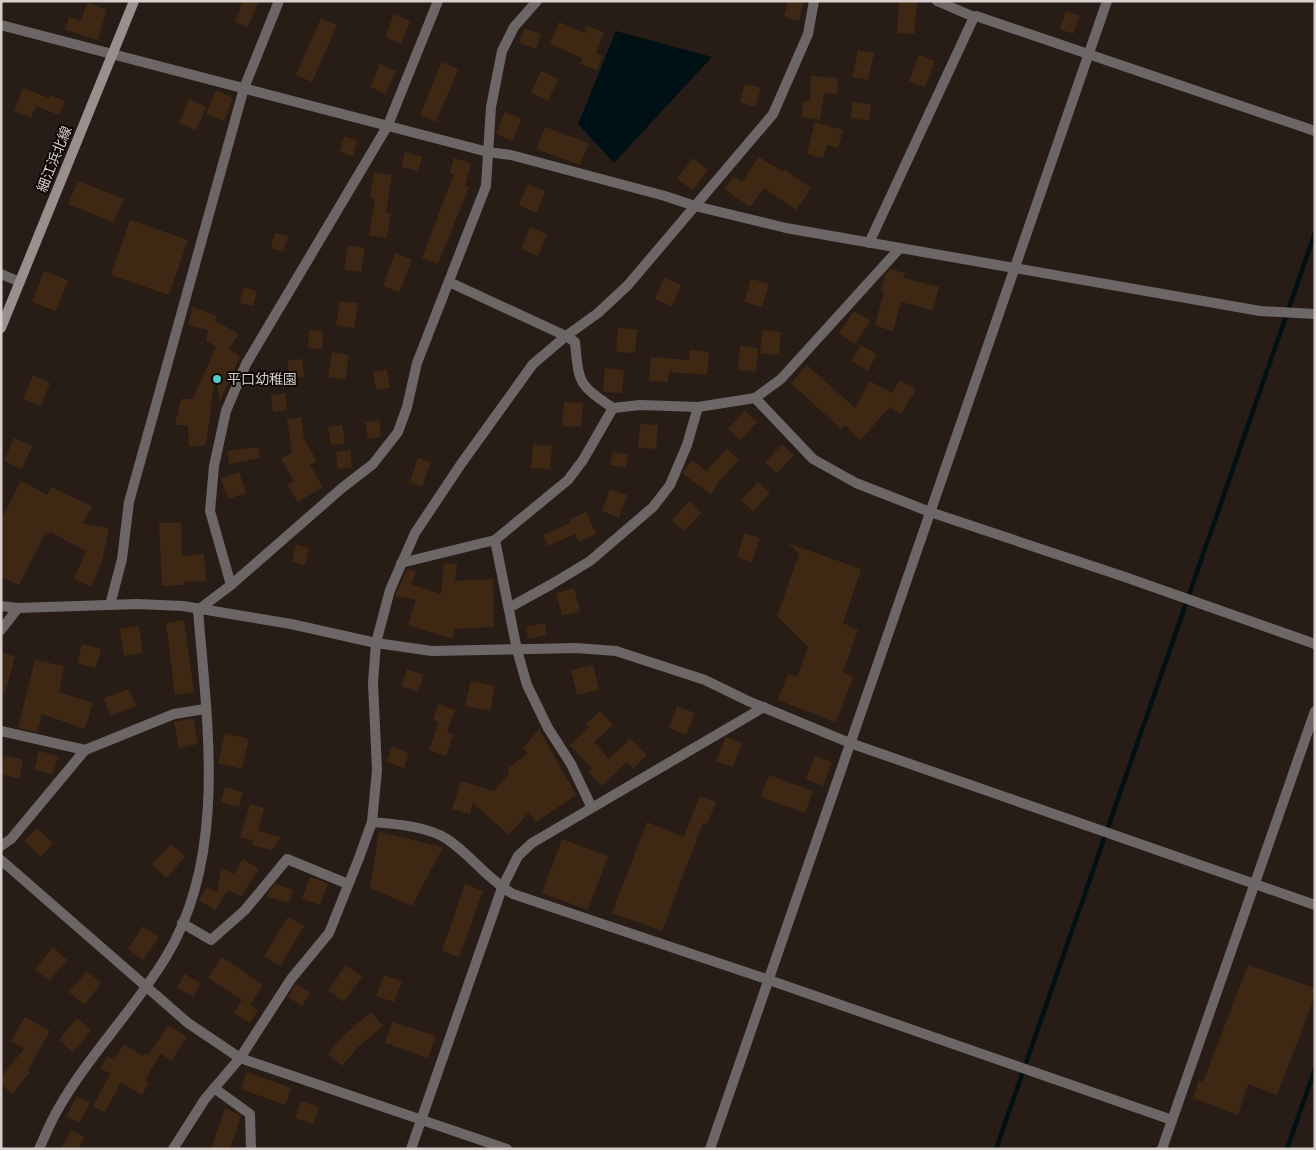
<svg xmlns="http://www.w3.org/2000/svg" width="1316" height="1150" font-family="'Fira Sans Condensed','Noto Sans JP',sans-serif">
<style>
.water{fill:#001116}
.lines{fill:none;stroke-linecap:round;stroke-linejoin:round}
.stream{stroke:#001116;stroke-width:4.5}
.building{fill:#3f2813}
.minor{stroke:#6d6666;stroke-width:10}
.tertiary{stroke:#6d6666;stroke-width:10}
.secondary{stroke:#9a8e8f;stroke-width:10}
.poi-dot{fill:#53cdca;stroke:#0d0806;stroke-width:2}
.labels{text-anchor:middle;stroke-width:4;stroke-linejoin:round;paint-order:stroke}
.street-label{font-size:14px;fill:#d8cfcc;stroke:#0d0806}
.poi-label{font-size:14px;fill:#d8cfcc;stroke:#0d0806;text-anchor:start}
</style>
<rect width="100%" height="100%" fill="#281c17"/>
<!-- water -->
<polygon class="water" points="616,31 712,57 614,163 578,124"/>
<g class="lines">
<!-- stream -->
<g class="stream">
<polyline points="996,1149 1315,233"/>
<polyline points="1287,1149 1315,1069"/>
</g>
</g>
<!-- building -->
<g class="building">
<polygon points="243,1 259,1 248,27 235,22"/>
<polygon points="788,1 804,1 799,21 784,17"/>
<polygon points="899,1 917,1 914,34 897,33"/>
<polygon points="87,3 107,9 98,40 65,30 69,17 81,21"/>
<polygon points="1066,11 1080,16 1073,34 1060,29"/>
<polygon points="394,14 410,21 401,44 385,37"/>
<polygon points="321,18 337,25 312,82 296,75"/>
<polygon points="559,22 585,33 587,26 604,32 596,54 602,55 597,70 580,64 582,58 550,44"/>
<polygon points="524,28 541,34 536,49 519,43"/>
<polygon points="858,50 874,53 868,80 852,77"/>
<polygon points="919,55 935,61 925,87 909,81"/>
<polygon points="442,62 458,69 436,122 420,115"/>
<polygon points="380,64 396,71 386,94 370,87"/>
<polygon points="541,71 558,79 548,101 531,93"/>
<polygon points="811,76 838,78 837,94 824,93 820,120 801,117 804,101 810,101"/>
<polygon points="745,84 761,88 755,107 740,102"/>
<polygon points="23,88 49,98 50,95 65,101 59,115 36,106 31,118 14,111"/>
<polygon points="216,90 233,98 224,121 206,114"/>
<polygon points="189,99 206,107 196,130 179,123"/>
<polygon points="853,102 871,104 869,121 851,118"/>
<polygon points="505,112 522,119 512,141 496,134"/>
<polygon points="815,122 843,130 838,148 827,145 823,158 807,154"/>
<polygon points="545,127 589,143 580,165 536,149"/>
<polygon points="344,137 357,140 353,156 340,152"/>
<polygon points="405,152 422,157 418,171 401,167"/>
<polygon points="759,157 783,172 784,169 811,188 796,210 764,188 750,207 724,189 734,176 742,182"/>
<polygon points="454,158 471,163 465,186 469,187 438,264 422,258 454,174 450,173"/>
<polygon points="693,158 708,170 693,190 677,179"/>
<polygon points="374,173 392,175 386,213 391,213 387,238 369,235 375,198 370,197"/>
<polygon points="78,181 124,199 114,222 68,204"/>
<polygon points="528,184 546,191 536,213 519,205"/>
<polygon points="130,220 188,240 169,295 111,275"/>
<polygon points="530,227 547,234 538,256 521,249"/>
<polygon points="275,233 288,236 283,252 271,248"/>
<polygon points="348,245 365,248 361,272 344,270"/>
<polygon points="395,253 412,260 399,292 383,286"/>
<polygon points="890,269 905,273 903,278 939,287 933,310 901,302 893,331 875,326 884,292 881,291 885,275"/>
<polygon points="44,271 68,280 56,311 32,302"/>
<polygon points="664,277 681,285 672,307 655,299"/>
<polygon points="751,279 769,284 762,307 744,302"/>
<polygon points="244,287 257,291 253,306 240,303"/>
<polygon points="340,301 358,303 354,328 336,325"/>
<polygon points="193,307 216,316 215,321 239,334 229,348 240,357 220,401 215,376 206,445 189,447 188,425 175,425 181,399 193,399 216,346 206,341 208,330 188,325"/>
<polygon points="854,311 870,321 855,344 839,333"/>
<polygon points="618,328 637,329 635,353 616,352"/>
<polygon points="309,330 323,331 322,349 308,348"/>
<polygon points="762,330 781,332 779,355 760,354"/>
<polygon points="861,345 877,354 868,371 852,361"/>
<polygon points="740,346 758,348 756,372 738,370"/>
<polygon points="690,350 709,352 707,375 669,372 668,382 649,381 651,357 689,360"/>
<polygon points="332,352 349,355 345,380 328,377"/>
<polygon points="302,359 304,377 290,378 287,361"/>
<polygon points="807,365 855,408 870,381 892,393 900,380 916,390 901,414 890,407 860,440 845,425 841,429 791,383"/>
<polygon points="605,368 624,370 622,393 603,392"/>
<polygon points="387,370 390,388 376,390 373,372"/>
<polygon points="33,375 50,383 41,406 23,399"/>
<polygon points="285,393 287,410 273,412 271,395"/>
<polygon points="564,402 583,403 581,427 562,426"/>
<polygon points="745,411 757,422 740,440 728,429"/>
<polygon points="301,417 304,439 317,461 310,465 323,487 298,502 287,485 294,481 281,459 292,452 287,419"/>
<polygon points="379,420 381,437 368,439 365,422"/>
<polygon points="640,424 658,425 656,449 638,447"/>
<polygon points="342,425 345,443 331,445 328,427"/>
<polygon points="14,438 32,446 22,469 4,461"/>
<polygon points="533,444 552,446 550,469 531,468"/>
<polygon points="782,444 794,455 777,473 765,463"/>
<polygon points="258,447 260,458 229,464 227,451"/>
<polygon points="727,449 739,460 719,481 711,495 682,473 692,460 706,471"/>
<polygon points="350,450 352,467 338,469 336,452"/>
<polygon points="613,452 628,455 626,468 610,465"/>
<polygon points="418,458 431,462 422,487 410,482"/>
<polygon points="239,472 246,493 228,499 221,479"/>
<polygon points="21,481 48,495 51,487 92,506 83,523 109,528 102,561 91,587 74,579 86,551 50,532 49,534 46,532 19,585 1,576 1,519"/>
<polygon points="758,482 770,493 753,511 741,500"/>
<polygon points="610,489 627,495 619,518 602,511"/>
<polygon points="689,501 701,513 684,531 672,520"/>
<polygon points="586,512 596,534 579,542 575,534 548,546 543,535 570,523 569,520"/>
<polygon points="159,523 181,523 182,556 204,554 206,581 184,582 184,585 162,586"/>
<polygon points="744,533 760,538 752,562 737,557"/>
<polygon points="788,543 861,569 843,623 858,630 843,672 853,677 836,722 778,700 788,674 797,677 808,647 777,616 799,554"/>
<polygon points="296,545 309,548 305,565 292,562"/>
<polygon points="444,563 457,564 455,581 493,579 494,627 455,629 452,639 408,625 416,600 395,596 407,569 416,571 411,584 441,594"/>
<polygon points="574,588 580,611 562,616 556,593"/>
<polygon points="184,620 194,692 175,695 166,623"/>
<polygon points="545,623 547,635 528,639 526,627"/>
<polygon points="139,626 143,653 124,656 120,629"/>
<polygon points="82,644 101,649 96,668 77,663"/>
<polygon points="1,653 15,656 5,693 1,692"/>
<polygon points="35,660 64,666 59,692 93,703 85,729 42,714 37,732 18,728"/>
<polygon points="593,665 599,690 577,695 571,670"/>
<polygon points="407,669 424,675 418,692 401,686"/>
<polygon points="471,681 495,686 490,711 465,706"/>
<polygon points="129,689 136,706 110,716 104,698"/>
<polygon points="438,704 455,710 447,732 453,734 446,756 429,750 439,722 433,719"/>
<polygon points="677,706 695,713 686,735 669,728"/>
<polygon points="600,711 613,725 594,742 609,759 630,739 647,755 633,769 627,762 602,786 589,772 592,769 570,745 589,727 586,724"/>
<polygon points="193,718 198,744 179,748 174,722"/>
<polygon points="539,729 576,795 536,822 529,812 509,835 473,803 470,814 452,809 461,781 494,791 509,774 508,768 528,754 523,748"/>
<polygon points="225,733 249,739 242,769 218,763"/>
<polygon points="726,737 742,743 733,767 716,761"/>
<polygon points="392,746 409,753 404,768 387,762"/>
<polygon points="39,751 58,756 53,774 34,770"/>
<polygon points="4,755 23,760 19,779 1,774"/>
<polygon points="815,756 832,762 823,786 806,779"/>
<polygon points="769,775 813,791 805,813 761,797"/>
<polygon points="225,787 243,792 239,807 221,802"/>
<polygon points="700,796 716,802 707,825 703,823 662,931 612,913 647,822 684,837"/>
<polygon points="250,804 264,808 258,831 281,837 272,850 252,845 254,841 240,837"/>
<polygon points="37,828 53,843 41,857 24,841"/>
<polygon points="379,832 443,847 412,906 370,888"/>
<polygon points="562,839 608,856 588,910 542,893"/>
<polygon points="171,844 185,857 166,878 152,864"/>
<polygon points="243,859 259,869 241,896 228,890 213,913 214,909 199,900 207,887 217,893 221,868 234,874"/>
<polygon points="310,877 328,883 320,905 302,899"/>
<polygon points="275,884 293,890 289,903 266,896"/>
<polygon points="465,884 483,891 459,957 442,951"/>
<polygon points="288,917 304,926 280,966 264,956"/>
<polygon points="143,926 159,937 143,960 128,949"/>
<polygon points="53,947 67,960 49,981 35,969"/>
<polygon points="222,957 263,985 250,1005 208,978"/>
<polygon points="346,965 362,977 354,988 350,986 353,990 344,1002 328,990"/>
<polygon points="1248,965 1315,988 1315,996 1277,1095 1248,1084 1238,1115 1193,1098 1199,1080 1203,1082"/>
<polygon points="87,971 101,983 84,1005 69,992"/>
<polygon points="185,974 201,984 193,997 177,987"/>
<polygon points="384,975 402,981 394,1002 376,996"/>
<polygon points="296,984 310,993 302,1006 288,997"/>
<polygon points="242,1000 258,1010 250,1023 234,1013"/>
<polygon points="371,1012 383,1026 358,1047 342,1066 328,1054 344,1035"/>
<polygon points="25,1017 50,1031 28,1070 30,1072 12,1094 1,1084 1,1077 24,1049 11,1041"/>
<polygon points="77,1018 91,1031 73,1052 59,1040"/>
<polygon points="392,1022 436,1036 428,1058 385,1043"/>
<polygon points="169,1025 187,1037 171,1061 161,1053 145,1080 149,1082 142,1095 121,1082 105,1112 93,1106 110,1074 101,1068 108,1056 114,1060 124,1044 143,1056 145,1053 148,1055"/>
<polygon points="247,1072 291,1088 285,1105 241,1089"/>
<polygon points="77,1096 90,1103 79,1123 66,1116"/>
<polygon points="301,1101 319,1107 313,1124 295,1118"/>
<polygon points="225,1108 241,1116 230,1149 211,1149"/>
<polygon points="71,1130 84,1137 78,1149 61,1149"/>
</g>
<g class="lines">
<!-- minor -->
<g class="minor">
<polyline points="937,1 974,17 976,16 1315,131"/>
<polyline points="1,25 488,152 511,155 665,196 695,206 786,228 1260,311 1315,314"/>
<polyline points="869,243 974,17"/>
<polyline points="1,274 20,282"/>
<path d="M 449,282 L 566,336 L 575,342 C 579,384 578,384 613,408 L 640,405 L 698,407 L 755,398 L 781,379 L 899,249"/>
<polyline points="755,398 813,459 856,483 930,512 1125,577 1315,644"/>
<polyline points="495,540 517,650 527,685 548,728 571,764 591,806"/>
<polyline points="401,563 495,540 568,480 583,460 613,408"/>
<polyline points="231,585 210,511 214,466 226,411 246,364 388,125 438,1"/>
<polyline points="110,605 122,559 129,502 244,88 279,1"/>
<polyline points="510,607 552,584 590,561 653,507 670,485 687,445 698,407"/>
<polyline points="1,630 18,608"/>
<polyline points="1,731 85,750"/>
<path d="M 372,822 C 395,824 427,826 447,839 C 471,855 488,880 513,894 L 769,980 L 1172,1120"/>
<polyline points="1,846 11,839 85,750 174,714 205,709"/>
<polyline points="1,860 188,1023 240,1058 507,1149"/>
<polyline points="182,923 211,940 245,910 287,859 348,884"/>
<polyline points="214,1088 250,1114 251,1149"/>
<path d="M 39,1149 C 45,1136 50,1123 57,1111 C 87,1057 133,1011 166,957 C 228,855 207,723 198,610 L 231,585 L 342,488 L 373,464 L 398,432 L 407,407 L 417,363 L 486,186 L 491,107 L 502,51 L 514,27 L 537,1"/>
<polyline points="173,1149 205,1099 240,1058 291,979 329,933 359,858 372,822 377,770 373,683 376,643 390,590 415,533 461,464 533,364 566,336 598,313 628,285 773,114 808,34 814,1"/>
<polyline points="411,1149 502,888 518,856 532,843 764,707"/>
<polyline points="710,1149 1107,1"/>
<polyline points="1162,1149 1315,711"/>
</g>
<!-- tertiary -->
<polyline class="tertiary" points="1,606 18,608 137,604 183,606 291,624 376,643 432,651 576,648 616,651 705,680 748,701 850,743 1315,905"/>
<!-- secondary -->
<polyline class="secondary" points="1,328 134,1"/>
</g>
<!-- markers -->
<circle class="poi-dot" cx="217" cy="379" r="5"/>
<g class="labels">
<!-- street labels -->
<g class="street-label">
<text transform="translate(54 159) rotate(-68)" y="5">細江浜北線</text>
</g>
<!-- poi labels -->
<g class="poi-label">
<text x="227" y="384">平口幼稚園</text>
</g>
</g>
<!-- border -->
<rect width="1316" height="1150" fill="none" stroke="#d8cfcc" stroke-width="5"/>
</svg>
